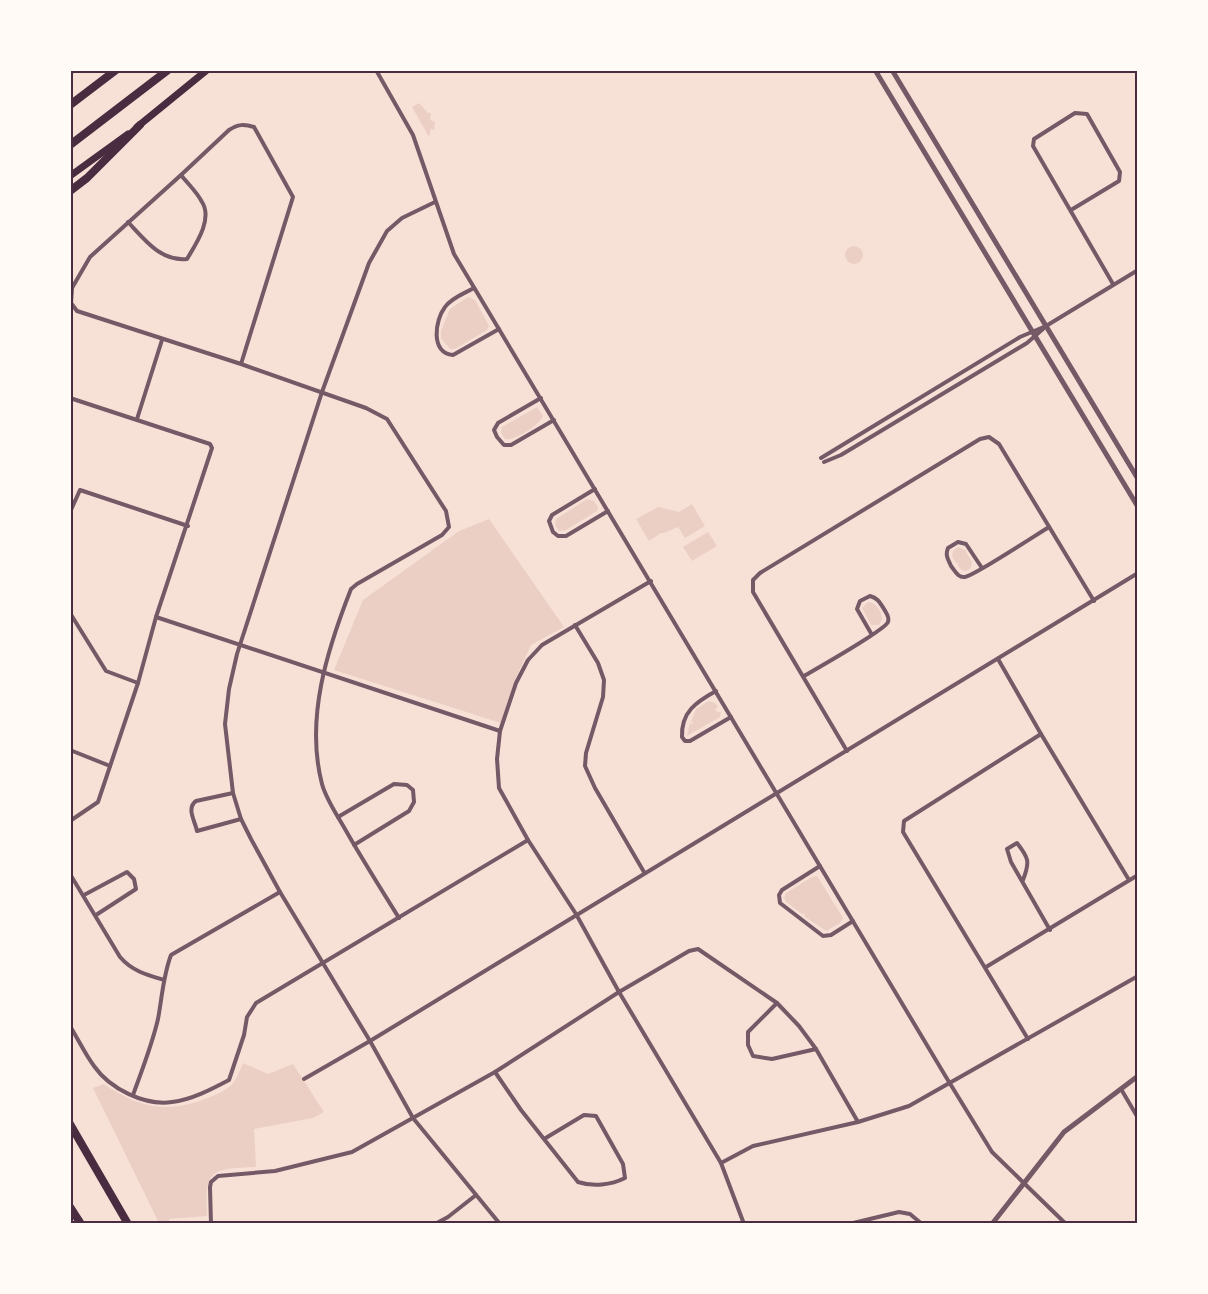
<svg xmlns="http://www.w3.org/2000/svg" width="1208" height="1294" font-family="'Fira Sans',sans-serif">
<style>
.green{fill:#ebcfc5}
.lines{fill:none;stroke-linecap:round;stroke-linejoin:round}
.minor{stroke:#755966;stroke-width:4}
.tertiary{stroke:#755966;stroke-width:5}
.trunk{stroke:#4a2c40;stroke-width:7}
.motorway{stroke:#4a2c40;stroke-width:8}
.neatline{fill:none;stroke:#4a2c40;stroke-width:2}
</style>
<rect width="100%" height="100%" fill="#f7e1d7"/>
<!-- green -->
<g class="green">
<polygon points="419,103 428,113 431,113 430,120 435,122 434,130 431,129 429,137 412,107"/>
<circle cx="854" cy="255" r="9"/>
<polygon points="468,297 475,300 489,326 487,330 455,349 450,349 441,338 441,331 450,309"/>
<path d="M 537,407 L 543,416 C 540,425 515,441 505,439 L 501,433 L 502,427 Z"/>
<polygon points="587,499 594,501 598,507 597,511 566,530 559,531 555,525 556,519"/>
<polygon points="692,504 705,526 685,538 678,527 664,533 661,533 649,541 636,519 658,507 679,512"/>
<polygon points="489,519 564,627 531,645 514,682 501,723 334,670 363,600 459,531"/>
<polygon points="708,532 717,546 692,561 683,547"/>
<polygon points="958,547 965,550 972,562 971,568 966,571 962,570 957,565 959,563 956,563 952,556 953,551"/>
<path d="M 868,602 C 876,602 882,612 882,620 L 879,625 L 871,625 L 862,608 Z"/>
<polygon points="709,701 715,703 718,707 715,709 717,712 721,712 720,717 687,736 690,723 693,724 693,722 691,722 696,709"/>
<polygon points="817,876 843,918 840,923 826,931 804,916 805,914 803,913 802,914 786,902 784,898 786,893 812,877"/>
<path d="M 243,1063 L 268,1074 L 293,1064 L 324,1112 L 313,1118 L 254,1129 L 256,1167 C 210,1169 205,1169 207,1216 L 169,1219 L 169,1223 L 159,1223 L 93,1088 L 104,1084 C 137,1107 166,1114 205,1099 C 229,1089 233,1089 243,1063 Z"/>
</g>
<g class="lines">
<!-- minor -->
<g class="minor">
<polyline points="376,70 413,135 454,254 946,1077 992,1152 1066,1224"/>
<polyline points="435,202 402,218 387,231 369,263 322,392 237,654 229,689 225,724 233,793 241,819 251,839 280,892 370,1041 413,1118 500,1224"/>
<polyline points="1071,210 1119,181 1120,172 1087,114 1075,113 1034,139 1033,146 1113,284"/>
<path d="M 128,222 C 144,239 161,262 187,259 C 196,244 213,219 202,202 C 197,192 188,184 181,175"/>
<path d="M 474,288 C 465,293 451,298 445,307 C 435,320 430,353 453,355 L 499,329"/>
<path d="M 241,364 L 293,197 L 254,127 C 244,124 238,124 229,130 L 181,175 L 90,257 L 72,288 L 71,303 L 77,311 L 241,364 L 366,408 L 387,419 L 446,511 L 449,527 L 442,535 L 357,584 L 351,589 C 327,650 305,719 322,784 C 326,799 337,815 345,829 C 362,859 381,889 399,918"/>
<polyline points="70,398 210,444 212,448 156,617 138,683 98,802 70,821"/>
<polyline points="541,398 498,423 494,430 497,437 504,445 511,445 554,420"/>
<polyline points="137,419 162,340"/>
<polyline points="821,458 1020,337 1046,326 1138,270"/>
<polyline points="824,462 841,455 1027,343 1043,329"/>
<polyline points="595,489 552,515 549,521 553,532 558,536 566,536 608,511"/>
<polyline points="70,512 80,490 188,526"/>
<path d="M 982,568 L 966,544 L 958,542 L 948,548 C 945,556 948,559 951,566 C 955,571 958,578 965,577 C 974,576 1036,535 1049,527"/>
<polyline points="651,581 542,645 528,660 516,683 500,731 497,759 499,788 528,840 576,914 619,992 721,1163 744,1224"/>
<polyline points="70,613 106,671 138,683"/>
<polyline points="156,617 500,731"/>
<polyline points="575,625 598,663 604,680 603,697 586,753 585,766 595,788 644,872"/>
<polyline points="998,659 1041,734 1129,880"/>
<path d="M 804,676 C 816,669 885,630 888,622 C 890,617 886,613 884,609 C 880,603 878,598 870,596 L 860,601 L 857,609 L 872,635"/>
<path d="M 716,691 C 696,702 681,712 682,737 L 685,741 L 690,741 L 731,717"/>
<polyline points="70,750 110,766"/>
<polyline points="847,751 753,592 753,580 760,573 980,439 989,437 999,444 1094,601"/>
<path d="M 233,793 L 196,801 C 186,808 195,821 197,831 L 241,819"/>
<polyline points="338,817 394,784 407,785 413,790 414,802 409,811 354,845"/>
<polyline points="820,866 782,890 779,895 780,903 823,936 831,935 853,921"/>
<path d="M 70,874 L 120,957 C 132,971 147,975 164,980"/>
<path d="M 1023,880 C 1030,862 1029,858 1017,843 L 1007,849 L 1011,862 L 1050,930"/>
<polyline points="84,895 127,872 134,879 136,889 96,915"/>
<polyline points="986,967 1138,875"/>
<polyline points="777,1003 748,1032 748,1045 753,1056 772,1059 816,1049"/>
<path d="M 70,1026 C 78,1039 85,1054 94,1066 C 110,1089 145,1106 172,1102 C 191,1100 212,1089 229,1080 L 244,1035 L 247,1017 L 256,1003 L 528,840"/>
<polyline points="1028,1039 903,832 904,821 1041,734"/>
<path d="M 495,1072 L 521,1110 L 578,1182 C 593,1187 611,1185 625,1178 L 623,1164 L 596,1116 L 584,1115 L 544,1139"/>
<polyline points="304,1079 370,1041 1138,573"/>
<polyline points="1121,1089 1138,1118"/>
<path d="M 133,1095 C 142,1070 152,1045 158,1019 C 162,998 163,976 171,955 L 280,892"/>
<polyline points="721,1163 753,1146 858,1122 909,1106 1138,976"/>
<polyline points="211,1224 210,1187 211,1182 218,1176 275,1171 352,1152 495,1072 619,992 689,951 698,949 777,1003 799,1026 816,1049 858,1122"/>
<polyline points="435,1224 448,1217 476,1195"/>
<polyline points="849,1224 899,1212 910,1214 922,1224"/>
</g>
<!-- tertiary -->
<g class="tertiary">
<polyline points="875,70 1138,507"/>
<polyline points="892,70 1138,479"/>
<polyline points="992,1224 1064,1132 1138,1076"/>
</g>
<!-- trunk -->
<g class="trunk">
<polyline points="137,127 207,70"/>
<polyline points="70,176 128,134"/>
</g>
<!-- motorway -->
<g class="motorway">
<polyline points="70,71 71,70"/>
<polyline points="70,105 116,70"/>
<polyline points="70,145 168,70"/>
<polyline points="70,191 87,178 140,125"/>
<polyline points="70,1124 128,1224"/>
<polyline points="70,1207 81,1224"/>
</g>
</g>
<!-- border -->
<rect width="1208" height="1294" fill="none" stroke="#fffaf5" stroke-width="144"/>
<rect x="72" y="72" width="1064" height="1150" class="neatline"/>
</svg>
